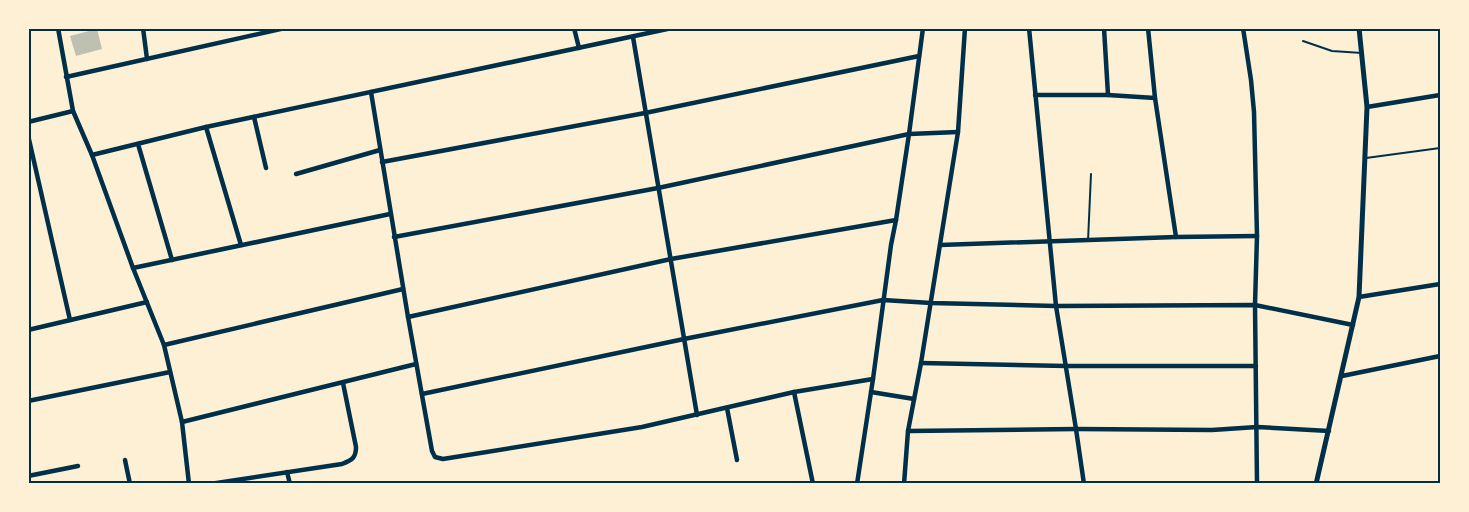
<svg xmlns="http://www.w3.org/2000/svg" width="1469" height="512" font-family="Cabin,sans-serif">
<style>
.building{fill:#bec0b2}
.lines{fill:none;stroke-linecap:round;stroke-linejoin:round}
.service{stroke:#003049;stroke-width:2}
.minor{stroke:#003049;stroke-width:4.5}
.tertiary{stroke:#003049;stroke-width:5}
.neatline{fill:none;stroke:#003049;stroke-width:2}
</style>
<rect width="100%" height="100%" fill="#fdf0d5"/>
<!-- building -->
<polygon class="building" points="97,29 102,49 76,56 70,36"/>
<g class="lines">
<!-- service -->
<g class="service">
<polyline points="1303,41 1332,51 1362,53"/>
<polyline points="1366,158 1440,148"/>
<polyline points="1088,241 1091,174"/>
</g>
<!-- minor -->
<g class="minor">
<polyline points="58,28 73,111 92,155 133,268 164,345 182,422 189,484"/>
<polyline points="143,28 147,59"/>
<polyline points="574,28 579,48"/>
<polyline points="1029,28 1056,306 1076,429 1084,484"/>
<polyline points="1104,28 1108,95"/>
<polyline points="1148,28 1155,98 1176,237"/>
<polyline points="1243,28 1251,80 1254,112 1257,236 1255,305 1257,484"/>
<polyline points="633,37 697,415"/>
<polyline points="66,77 285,28"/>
<polyline points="371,92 408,317 432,451 435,457 443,459 642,427 794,392 873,379"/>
<polyline points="1035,95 1108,95 1155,98"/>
<polyline points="1367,107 1440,95"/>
<polyline points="254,117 266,168"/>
<polyline points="28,122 73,111"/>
<polyline points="206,127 241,245"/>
<polyline points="28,135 70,320"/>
<polyline points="138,144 172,260"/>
<polyline points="92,155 206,127 672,28"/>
<polyline points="382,162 645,113 919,56"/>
<polyline points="296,174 380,150"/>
<polyline points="394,237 658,188 909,134 958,132"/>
<polyline points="940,245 1176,237 1257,236"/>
<polyline points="133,268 390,214"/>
<polyline points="1359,297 1440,284"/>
<polyline points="408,317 671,259 896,220"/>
<polyline points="28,330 147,302"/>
<polyline points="164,345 403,289"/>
<polyline points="921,363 1066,366 1256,366"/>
<polyline points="1342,376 1440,356"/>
<polyline points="794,392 813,484"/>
<polyline points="871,392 914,399"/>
<polyline points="422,394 684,339 883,300 931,303 1056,306 1255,305 1353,325"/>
<polyline points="28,401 170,372"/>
<polyline points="727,408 737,460"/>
<polyline points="182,422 416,364"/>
<polyline points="908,431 1076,429 1212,430 1257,427 1329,431"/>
<polyline points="125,460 130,484"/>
<polyline points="287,472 290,484"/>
<polyline points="28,476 78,466"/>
<path d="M 210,484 L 342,464 C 352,460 356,458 356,447 L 343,383"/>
<polyline points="857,484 873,379 891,245 896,220 909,134 923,28"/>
<polyline points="904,484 908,431 921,363 958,132 965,28"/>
</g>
<!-- tertiary -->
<polyline class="tertiary" points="1316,484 1359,297 1367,107 1359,28"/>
</g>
<!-- border -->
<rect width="1469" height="512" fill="none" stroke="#fdf0d5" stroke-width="60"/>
<rect x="30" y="30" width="1409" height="452" class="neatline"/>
</svg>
